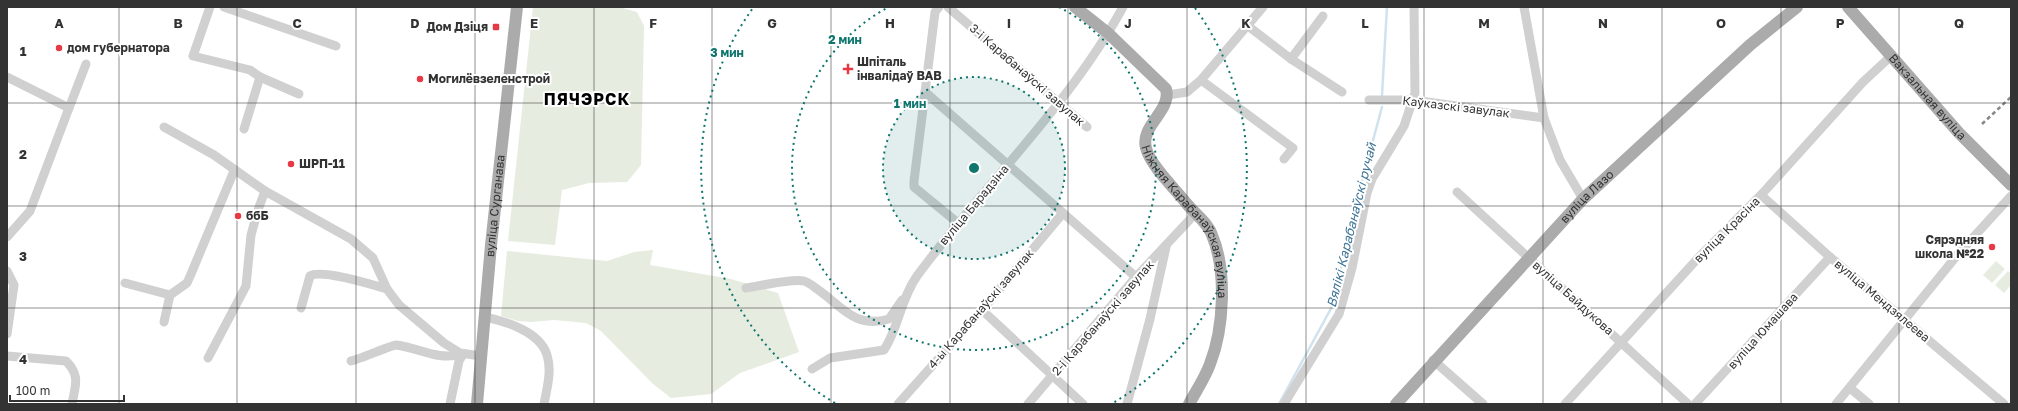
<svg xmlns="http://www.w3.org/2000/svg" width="2018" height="411" font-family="'Golos Text',sans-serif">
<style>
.green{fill:#e6ecdf}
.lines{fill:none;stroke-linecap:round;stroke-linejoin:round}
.stream{stroke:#cfe2ee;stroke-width:2.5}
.minor{stroke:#d0d0d0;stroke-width:9}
.major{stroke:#ababab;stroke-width:12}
.rail{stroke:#888;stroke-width:2.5;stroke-dasharray:4 3;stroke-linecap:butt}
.grid{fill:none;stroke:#333;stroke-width:1;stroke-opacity:0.55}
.ring{fill:none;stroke:#0f766e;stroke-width:2;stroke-dasharray:2 4}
.poi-dot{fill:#e63946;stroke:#fff;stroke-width:1.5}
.labels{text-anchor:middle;stroke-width:4;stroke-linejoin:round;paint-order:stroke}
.poi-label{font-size:12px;font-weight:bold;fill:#333;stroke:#fff;text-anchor:start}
.street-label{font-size:12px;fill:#333;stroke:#fff}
.water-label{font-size:13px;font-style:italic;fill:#3f7597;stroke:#fff}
.district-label{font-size:16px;font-weight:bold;letter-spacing:1px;fill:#000;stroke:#fff}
.grid-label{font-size:13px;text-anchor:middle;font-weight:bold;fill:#333;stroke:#fff;stroke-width:4;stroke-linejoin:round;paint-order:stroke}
.centre{fill:#0f766e;stroke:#fff;stroke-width:2}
.ring-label{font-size:12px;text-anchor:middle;font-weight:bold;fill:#0f766e;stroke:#fff;stroke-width:4;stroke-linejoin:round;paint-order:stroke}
</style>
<rect width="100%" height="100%" fill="#fff"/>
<!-- green -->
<g class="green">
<polygon points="533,7 619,7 637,12 644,26 641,165 627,182 589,183 562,190 555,245 508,241"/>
<polygon points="653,250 650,265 731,279 778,293 799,352 740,373 711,394 671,398 653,384 601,331 586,323 554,320 531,322 518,321 501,316 507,251 607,261 634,252"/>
<polygon points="1996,261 2005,269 1992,283 1983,275"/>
<polygon points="2008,271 2011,274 2011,285 2004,293 1995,285"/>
</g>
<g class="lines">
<!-- stream -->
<g class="stream">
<polyline points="1382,95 1387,7"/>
<polyline points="1279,404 1334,303 1348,233 1382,107"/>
</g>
<!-- minor -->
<g class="minor">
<polyline points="210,7 193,56 250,70 260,77 244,129"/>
<polyline points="224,7 336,46"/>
<polyline points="939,7 935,12 914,181 914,187 958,223"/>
<polyline points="948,7 1087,127"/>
<polyline points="1524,7 1544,118 1560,160 1583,199"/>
<polyline points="1248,26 1291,59 1342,92"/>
<polyline points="1291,59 1323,16"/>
<polyline points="7,77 69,108 30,211 7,237"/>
<polyline points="260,77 299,94"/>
<polyline points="1201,80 1293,148 1284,159"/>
<polyline points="925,92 1136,277"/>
<polyline points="1168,95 1187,92 1201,80 1263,7"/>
<polyline points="1369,100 1413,100 1544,118"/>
<polyline points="69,108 86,64"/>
<polyline points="164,127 214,155 265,191 351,239 373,258 387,289 399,305 444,343 460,353 481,356"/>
<polyline points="1457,192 1688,404"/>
<polyline points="1761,195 1830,257 2004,404"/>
<polyline points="7,271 14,285 7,334"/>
<polyline points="125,283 170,295 187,283 191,274 234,171"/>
<path d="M 746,288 C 759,286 793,278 804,281 C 808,282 813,286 817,289 C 842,306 854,329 889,319 L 902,300"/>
<path d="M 301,308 L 310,276 C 322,269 373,285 387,289"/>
<polyline points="982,310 1083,404"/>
<path d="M 484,317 C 506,321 540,332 547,355 C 552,371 547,388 544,404"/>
<polyline points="164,322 170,295"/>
<path d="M 7,356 L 66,361 C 81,376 75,386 72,404"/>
<polyline points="208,358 246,286 251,235 258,210 265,191"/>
<polyline points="1433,360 1483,404"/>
<path d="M 351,361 C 360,359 392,345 396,345 C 421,348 436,361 463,354"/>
<path d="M 812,369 L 830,358 L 884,350 C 899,327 901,298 917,276 C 984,185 1069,106 1123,7"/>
<polyline points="1850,388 1869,404"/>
<polyline points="450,404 459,361 463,354"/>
<polyline points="898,404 982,310 1063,213"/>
<polyline points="1028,404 1136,277 1195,214"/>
<polyline points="1127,404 1150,319 1166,247"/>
<polyline points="1284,404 1339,314 1352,268 1367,193 1372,179 1404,126 1415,93 1414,7"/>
<polyline points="1565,404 1700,256 1761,195 1863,82 1890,57"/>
<polyline points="1695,404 1830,257"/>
<polyline points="1836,404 1959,253 2011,196"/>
</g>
<!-- major -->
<g class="major">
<path id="s1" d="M 1075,7 L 1109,34 L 1166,89 C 1172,111 1140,125 1146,148 C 1150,165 1176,190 1187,204 C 1195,214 1208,223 1212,235 C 1227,271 1224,328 1210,364 C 1205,378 1196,391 1189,404"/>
<path id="s2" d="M 1848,7 L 1959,133 L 2011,185"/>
<path id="s3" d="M 477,404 L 491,245 L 517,7"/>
<path id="s4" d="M 1396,404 L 1583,199 L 1750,45 L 1797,7"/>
</g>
<!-- rail -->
<polyline class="rail" points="1982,124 2011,97"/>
</g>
<!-- grid -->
<path class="grid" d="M 119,7 L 119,404M 237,7 L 237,404M 356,7 L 356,404M 475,7 L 475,404M 594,7 L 594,404M 712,7 L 712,404M 831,7 L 831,404M 950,7 L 950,404M 1068,7 L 1068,404M 1187,7 L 1187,404M 1306,7 L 1306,404M 1424,7 L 1424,404M 1543,7 L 1543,404M 1662,7 L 1662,404M 1781,7 L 1781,404M 1899,7 L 1899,404M 7,103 L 2011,103M 7,206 L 2011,206M 7,308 L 2011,308"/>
<!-- distance rings -->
<circle cx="974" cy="168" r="91" fill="#0f766e" fill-opacity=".12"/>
<g class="ring">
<circle cx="974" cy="168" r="91"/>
<path d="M1059 7A182 182 0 1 1 889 7"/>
<path d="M835 403A273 273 0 0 1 753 8M1195 8A273 273 0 0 1 1113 403"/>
</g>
<!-- markers -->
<g class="poi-dot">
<rect x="492" y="23" width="8" height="8" rx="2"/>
<circle cx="59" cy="48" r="4"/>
<path d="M846 63h4v4h4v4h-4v4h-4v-4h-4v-4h4z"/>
<circle cx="420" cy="79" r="4"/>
<circle cx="291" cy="164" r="4"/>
<circle cx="238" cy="216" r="4"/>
<circle cx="1992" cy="247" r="4"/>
</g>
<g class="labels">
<!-- poi labels -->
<g class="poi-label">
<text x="488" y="31" text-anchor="end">Дом Дзіця</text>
<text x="67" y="52">дом губернатора</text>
<text x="857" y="66">Шпіталь<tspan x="857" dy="14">інвалідаў ВАВ</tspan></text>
<text x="428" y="83">Могилёвзеленстрой</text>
<text x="299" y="168">ШРП-11</text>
<text x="246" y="220">ббБ</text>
<text x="1984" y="244" text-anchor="end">Сярэдняя<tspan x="1984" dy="14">школа №22</tspan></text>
</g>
<!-- street labels -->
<g class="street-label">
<text transform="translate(1027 75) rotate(41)" y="4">3-і Карабанаўскі завулак</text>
<text dy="4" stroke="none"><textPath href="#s2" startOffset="120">Вакзальная вуліца</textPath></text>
<text transform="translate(1456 107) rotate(7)" y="4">Каўказскі завулак</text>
<text dy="4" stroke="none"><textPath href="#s4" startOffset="282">вуліца Лазо</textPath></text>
<text dy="4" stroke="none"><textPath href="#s3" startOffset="199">вуліца Сурганава</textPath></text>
<text transform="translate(974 205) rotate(-50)" y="4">вуліца Барадзіна</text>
<text dy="4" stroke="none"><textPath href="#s1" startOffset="273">Ніжняя Карабанаўская вуліца</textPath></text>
<text transform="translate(1727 230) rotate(-45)" y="4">вуліца Красіна</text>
<text transform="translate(1573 298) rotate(42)" y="4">вуліца Байдукова</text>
<text transform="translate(1882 301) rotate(40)" y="4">вуліца Мендзялеева</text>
<text transform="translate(981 309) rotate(-49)" y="4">4-ы Карабанаўскі завулак</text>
<text transform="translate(1103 318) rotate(-49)" y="4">2-і Карабанаўскі завулак</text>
<text transform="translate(1763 331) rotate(-48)" y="4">вуліца Юмашава</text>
</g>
<!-- water labels -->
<g class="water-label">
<text transform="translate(1351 225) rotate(-76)" y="5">Вялікі Карабанаўскі ручай</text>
</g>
<!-- district labels -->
<g class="district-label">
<text x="587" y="105">ПЯЧЭРСК</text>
</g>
</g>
<g class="grid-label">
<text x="59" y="28">A</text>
<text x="178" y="28">B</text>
<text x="297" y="28">C</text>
<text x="415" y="28">D</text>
<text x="534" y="28">E</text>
<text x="653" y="28">F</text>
<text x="772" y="28">G</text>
<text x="890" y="28">H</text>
<text x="1009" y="28">I</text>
<text x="1128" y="28">J</text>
<text x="1246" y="28">K</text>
<text x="1365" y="28">L</text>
<text x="1484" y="28">M</text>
<text x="1603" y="28">N</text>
<text x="1721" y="28">O</text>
<text x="1840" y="28">P</text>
<text x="1959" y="28">Q</text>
<text x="23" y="56">1</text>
<text x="23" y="159">2</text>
<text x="23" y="261">3</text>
<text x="23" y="364">4</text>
</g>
<circle cx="974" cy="168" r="6" class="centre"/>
<g class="ring-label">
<text x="845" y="44">2 мин</text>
<text x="727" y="57">3 мин</text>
<text x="910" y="108">1 мин</text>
</g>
<!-- border -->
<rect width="2018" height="411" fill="none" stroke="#333333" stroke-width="16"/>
<!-- scale -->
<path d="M10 395v6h114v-6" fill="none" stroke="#333333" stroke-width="2"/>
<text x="16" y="395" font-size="12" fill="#333333" stroke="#ffffff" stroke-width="3" paint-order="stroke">100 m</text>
</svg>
